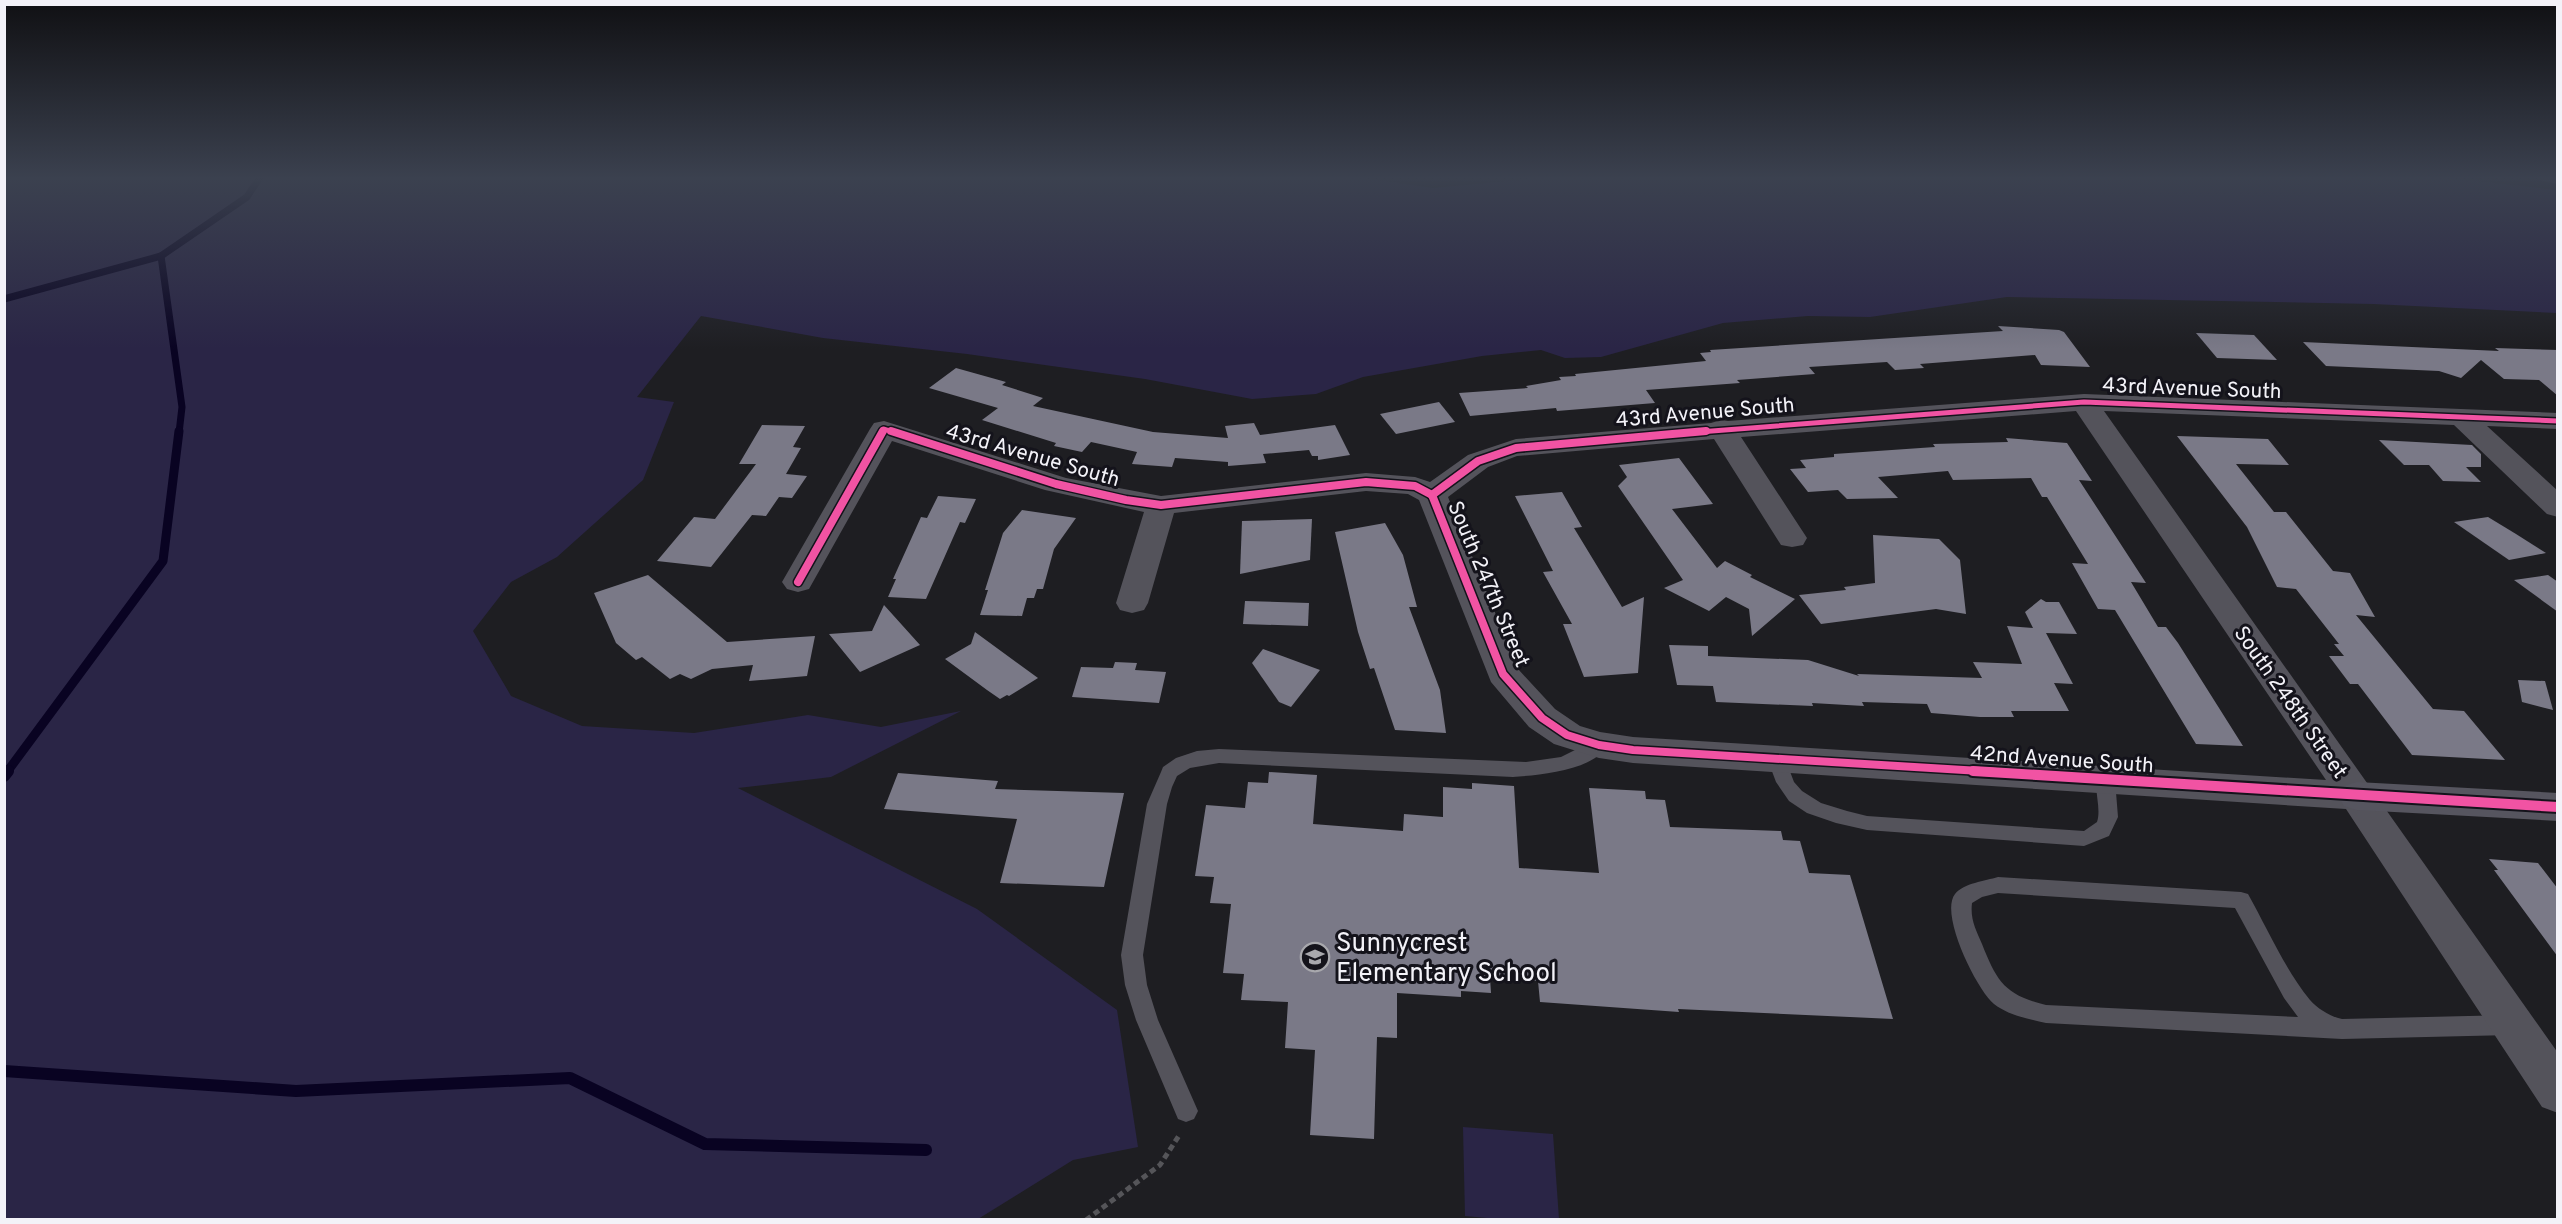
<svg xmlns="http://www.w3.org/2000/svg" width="2562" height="1224" font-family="Overpass,sans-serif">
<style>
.green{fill:#2a2546}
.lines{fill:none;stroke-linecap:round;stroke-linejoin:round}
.stream-far2{stroke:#090322;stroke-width:7}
.stream-far1{stroke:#090322;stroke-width:9}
.stream{stroke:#090322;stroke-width:12}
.building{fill:#7a7987}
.path{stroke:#555559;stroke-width:5;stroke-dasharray:6 4;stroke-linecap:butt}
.lane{fill:#54535b;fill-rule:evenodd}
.street{fill:#54535b;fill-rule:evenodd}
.secondary{fill:#56555f;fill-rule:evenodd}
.cycleway-far2-casing{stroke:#14131b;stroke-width:8}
.cycleway-far1-casing{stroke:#14131b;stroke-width:11}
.cycleway-casing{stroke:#14131b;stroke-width:14}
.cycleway-far2{stroke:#f153a3;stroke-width:5}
.cycleway-far1{stroke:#f153a3;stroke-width:8}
.cycleway{stroke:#f153a3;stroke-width:10}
.labels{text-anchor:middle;stroke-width:6;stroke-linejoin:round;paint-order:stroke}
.street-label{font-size:21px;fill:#f3f2f8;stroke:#14131b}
.near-poi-label{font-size:26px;fill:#f3f2f8;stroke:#14131b;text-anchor:start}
</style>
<rect width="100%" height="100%" fill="#1e1e22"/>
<!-- green -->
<g class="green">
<polygon points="5,177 1358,177 1433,188 1549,177 2440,177 2557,190 2557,313 2373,304 2007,297 1870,317 1808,316 1723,323 1601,357 1565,358 1541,350 1482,356 1363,377 1316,394 1252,399 1145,379 967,354 823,338 701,316 637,397 674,402 643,480 557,557 511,582 473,631 511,696 582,726 694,733 808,715 881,727 961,711 831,777 738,788 977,909 1117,1010 1138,1147 1073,1160 978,1219 5,1219"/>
<polygon points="1463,1127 1553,1134 1559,1219 1509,1220 1465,1216"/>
</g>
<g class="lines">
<!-- stream-far2 -->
<g class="stream-far2">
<polyline points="4,299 161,256"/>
<polyline points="179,433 182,407 161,256 247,197 260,177"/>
</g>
<!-- stream-far1 -->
<polyline class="stream-far1" points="7,772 163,561 179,431"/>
<!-- stream -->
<g class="stream">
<polyline points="4,776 8,771"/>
<polyline points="4,1071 296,1091 570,1078 705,1144 926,1150"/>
</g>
</g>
<!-- building -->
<g class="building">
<polygon points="1998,326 2059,330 2064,332 2090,367 2041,365 2035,355 1920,364 1924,368 1895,370 1887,362 1809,367 1815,374 1737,380 1740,383 1646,390 1655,403 1557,411 1556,408 1470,416 1459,393 1528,388 1526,386 1561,380 1559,377 1576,376 1575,374 1706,361 1700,353 1711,352 1710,350 2003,331"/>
<polygon points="2196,333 2254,335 2277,360 2217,358"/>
<polygon points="2303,342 2499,351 2495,348 2558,350 2558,396 2539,380 2504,379 2481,360 2461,378 2439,371 2326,366"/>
<polygon points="956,368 1006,382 1002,385 1043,398 1033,406 1153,432 1228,438 1225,426 1254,423 1260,435 1335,425 1350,455 1318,460 1318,456 1312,456 1309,450 1263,454 1266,463 1228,466 1228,462 1175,458 1172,467 1132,464 1137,452 1091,442 1082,452 1054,446 1056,443 982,420 998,408 929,388"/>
<polygon points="1439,402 1455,422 1396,434 1380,414"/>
<polygon points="762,425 805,426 793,447 801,448 786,474 807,476 792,498 779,497 766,516 752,515 711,567 657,561 694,517 715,519 756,464 739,464"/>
<polygon points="2177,436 2268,439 2289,465 2236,464 2274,512 2286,512 2333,571 2350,573 2375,617 2356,615 2433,709 2464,711 2505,760 2412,755 2358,684 2350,684 2329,656 2344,656 2334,644 2339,644 2296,589 2277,587 2247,527"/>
<polygon points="2006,438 2067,443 2092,481 2079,480 2146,583 2131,582 2158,627 2166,627 2178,643 2243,746 2196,744 2115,610 2098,609 2072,563 2088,564 2047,497 2042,497 2031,478 1953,480 1948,471 1878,477 1898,498 1847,499 1838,490 1808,492 1790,469 1806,468 1800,460 1834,457 1834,454 1935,447 1933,444 2008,442"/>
<polygon points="2379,440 2472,445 2481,454 2481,467 2466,467 2481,482 2443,481 2429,465 2404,465"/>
<polygon points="1679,458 1713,504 1672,509 1717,568 1725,561 1752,575 1750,577 1795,599 1752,636 1749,609 1726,597 1709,611 1664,588 1683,580 1618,486 1627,477 1619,465"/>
<polygon points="1562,492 1582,527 1574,528 1622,607 1644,597 1638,673 1584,677 1563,624 1572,624 1543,572 1553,571 1515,496"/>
<polygon points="938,496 976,499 965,523 960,522 926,599 888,597 896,579 893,579 921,517 927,518"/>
<polygon points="1022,510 1076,518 1054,549 1043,589 1037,589 1034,598 1027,598 1022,616 980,615 988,590 985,590 1003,533"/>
<polygon points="2488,517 2516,534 2546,553 2509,560 2454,522"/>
<polygon points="1312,519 1310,560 1240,574 1242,521"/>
<polygon points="1385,523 1403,555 1417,607 1409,607 1440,690 1446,733 1395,730 1374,668 1370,669 1358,632 1335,532"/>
<polygon points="1873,535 1939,539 1960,560 1966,614 1936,609 1821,624 1799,595 1846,590 1844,587 1875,583"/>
<polygon points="648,575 727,642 815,636 807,676 749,681 753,665 712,669 691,679 680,674 670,679 642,657 636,660 616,643 594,593"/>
<polygon points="2548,575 2558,582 2558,612 2514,580"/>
<polygon points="2041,599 2046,602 2059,602 2077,634 2046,633 2073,684 2054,683 2069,711 2011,711 2014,717 1980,717 1931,713 1927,704 1862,702 1864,706 1812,703 1813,706 1716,702 1713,686 1677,685 1669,645 1708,646 1708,656 1808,660 1859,676 1857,674 1982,678 1973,662 2022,664 2007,626 2033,628 2025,612"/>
<polygon points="1245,601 1309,603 1308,626 1243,624"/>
<polygon points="884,605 920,645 860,672 829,634 872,631"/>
<polygon points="975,632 1038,678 1009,696 1007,695 1000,699 987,690 945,659 971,644"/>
<polygon points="1263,649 1320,670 1291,707 1279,702 1252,663"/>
<polygon points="1115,662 1137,663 1135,670 1166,672 1159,703 1072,697 1081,667 1113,668"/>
<polygon points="2518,680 2545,681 2553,710 2522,702"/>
<polygon points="1269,772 1317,775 1313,824 1403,831 1404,814 1443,817 1443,787 1472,789 1472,783 1514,786 1519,868 1599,873 1589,788 1645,791 1646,799 1665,800 1670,827 1781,831 1783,840 1800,841 1809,873 1850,875 1893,1019 1678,1009 1679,1012 1540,1002 1538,981 1490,978 1491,993 1461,991 1461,997 1397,993 1397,1038 1377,1037 1374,1139 1310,1135 1315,1050 1285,1048 1288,1002 1241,1000 1244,974 1223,973 1231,904 1210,903 1214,877 1195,876 1206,805 1245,808 1248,782 1268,783"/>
<polygon points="898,773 998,781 995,789 1124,793 1104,887 1000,883 1017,819 884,809"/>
<polygon points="2489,859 2538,863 2558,889 2558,957 2494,870 2498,870"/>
</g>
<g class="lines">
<!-- path -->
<polyline class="path" points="1086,1220 1160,1165 1180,1134"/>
<!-- lane -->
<g class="lane">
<path d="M 1599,738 L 1605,740 L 1608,745 C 1593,771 1539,775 1513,777 L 1219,763 L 1190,768 L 1177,776 L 1172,787 L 1167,804 L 1143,955 L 1147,985 L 1158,1020 L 1198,1111 L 1194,1119 L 1186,1122 L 1178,1119 L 1136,1020 L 1125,985 L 1121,955 L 1147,804 L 1161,772 L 1163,767 L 1176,758 L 1197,751 L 1219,749 L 1526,762 L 1561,757 Z"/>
<path d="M 1776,751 L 1783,753 L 1794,782 L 1802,791 L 1821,803 L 1847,811 L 1867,816 L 2084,831 L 2097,822 C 2102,807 2092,788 2099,775 L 2106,773 L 2113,775 L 2115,780 L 2118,817 L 2109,836 L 2084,846 L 1867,830 L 1836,823 L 1807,813 L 1789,801 L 1776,782 L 1767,758 L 1769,753 Z"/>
<path d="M 1998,877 L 2241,892 L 2248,894 C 2267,928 2286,971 2310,1000 C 2318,1009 2331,1017 2342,1019 L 2511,1015 L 2519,1018 L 2522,1025 L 2519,1032 L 2511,1035 L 2342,1039 L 2046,1023 C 2028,1019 2008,1015 1994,1004 C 1977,990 1939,914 1955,894 C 1964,883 1985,881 1998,877 ZM 1998,893 L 2235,908 L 2284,998 L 2298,1017 L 2046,1005 C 2005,995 1997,982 1982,944 C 1976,930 1970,919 1972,903 L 1982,897 Z"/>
</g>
<!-- street -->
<path class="street" d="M 2084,394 L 2558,413 L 2558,429 L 2487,426 L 2558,491 L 2558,517 L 2547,514 L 2454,425 L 2104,411 L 2558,1053 L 2558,1113 L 2542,1107 L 2346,809 L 1633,763 L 1599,758 L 1554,744 L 1529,727 L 1491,682 L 1419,500 L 1408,494 L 1366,491 L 1174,513 L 1148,603 L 1144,610 L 1132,613 L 1120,610 L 1116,603 L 1144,512 L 1045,490 L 892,441 L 809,589 L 798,592 L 787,589 L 782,582 L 870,429 L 874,423 L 884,421 L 1066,478 L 1161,496 L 1366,473 L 1415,477 L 1430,482 L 1468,455 L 1516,439 L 1711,423 L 1721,420 L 1728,421 ZM 2076,411 L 2326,780 L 1633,737 L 1600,732 L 1580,726 L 1555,709 L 1518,669 L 1448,497 L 1488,467 L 1517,456 L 1714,439 L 1781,545 L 1792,547 L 1803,545 L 1807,538 L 1741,437 Z"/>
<!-- secondary -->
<g class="secondary">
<polygon points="2540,177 2558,177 2558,184 2543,181"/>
<polygon points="2357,782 2558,793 2558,821 2357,810 2344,806 2338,796 2344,786"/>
</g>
<!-- cycleway-far2 casing -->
<g class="cycleway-far2-casing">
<g id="cycleway-far2">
<polyline points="882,433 884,429 896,433"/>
<polyline points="1686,433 2084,402 2558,421"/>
</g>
</g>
<!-- cycleway-far1 casing -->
<g class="cycleway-far1-casing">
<g id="cycleway-far1">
<polyline points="891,431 1056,484 1126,500 1161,505 1366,482 1415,486 1432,495"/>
<polyline points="1432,495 1503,674 1542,718 1567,735 1599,745 1633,750 1997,772"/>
<polyline points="1432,495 1478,461 1516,448 1706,431"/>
<polyline points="798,582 883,431"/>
</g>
</g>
<!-- cycleway casing -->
<g class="cycleway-casing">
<polyline id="cycleway" points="1973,771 2558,807"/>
</g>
<!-- cycleway-far2 -->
<use href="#cycleway-far2" class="cycleway-far2"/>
<!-- cycleway-far1 -->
<use href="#cycleway-far1" class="cycleway-far1"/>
<!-- cycleway -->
<use href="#cycleway" class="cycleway"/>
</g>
<!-- sky -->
<linearGradient id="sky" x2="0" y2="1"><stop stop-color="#101013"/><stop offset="0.51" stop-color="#3b414f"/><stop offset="1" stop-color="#3b414f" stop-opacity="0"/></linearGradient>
<rect width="2562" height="349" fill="url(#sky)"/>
<!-- icons -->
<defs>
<g id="school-ring" transform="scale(1.5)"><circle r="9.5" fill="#14131b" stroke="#a8a8ad" stroke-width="1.5"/><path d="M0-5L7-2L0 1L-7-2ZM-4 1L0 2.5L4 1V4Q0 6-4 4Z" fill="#a8a8ad"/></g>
</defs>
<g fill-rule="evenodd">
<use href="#school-ring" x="1315" y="957"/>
</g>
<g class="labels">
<!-- street labels -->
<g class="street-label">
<text transform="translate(2192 388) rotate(2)" y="7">43rd Avenue South</text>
<text transform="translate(1705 412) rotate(-5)" y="7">43rd Avenue South</text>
<text transform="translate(1033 455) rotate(16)" y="7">43rd Avenue South</text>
<text transform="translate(1489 584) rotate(67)" y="7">South 247th Street</text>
<text transform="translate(2291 702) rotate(55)" y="7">South 248th Street</text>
<text transform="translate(2062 759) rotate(4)" y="7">42nd Avenue South</text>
</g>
<!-- near-poi labels -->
<g class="near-poi-label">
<text x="1336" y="951">Sunnycrest<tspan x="1336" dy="30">Elementary School</tspan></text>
</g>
</g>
<!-- border -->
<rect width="2562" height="1224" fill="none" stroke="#f3f2f8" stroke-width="12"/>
</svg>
